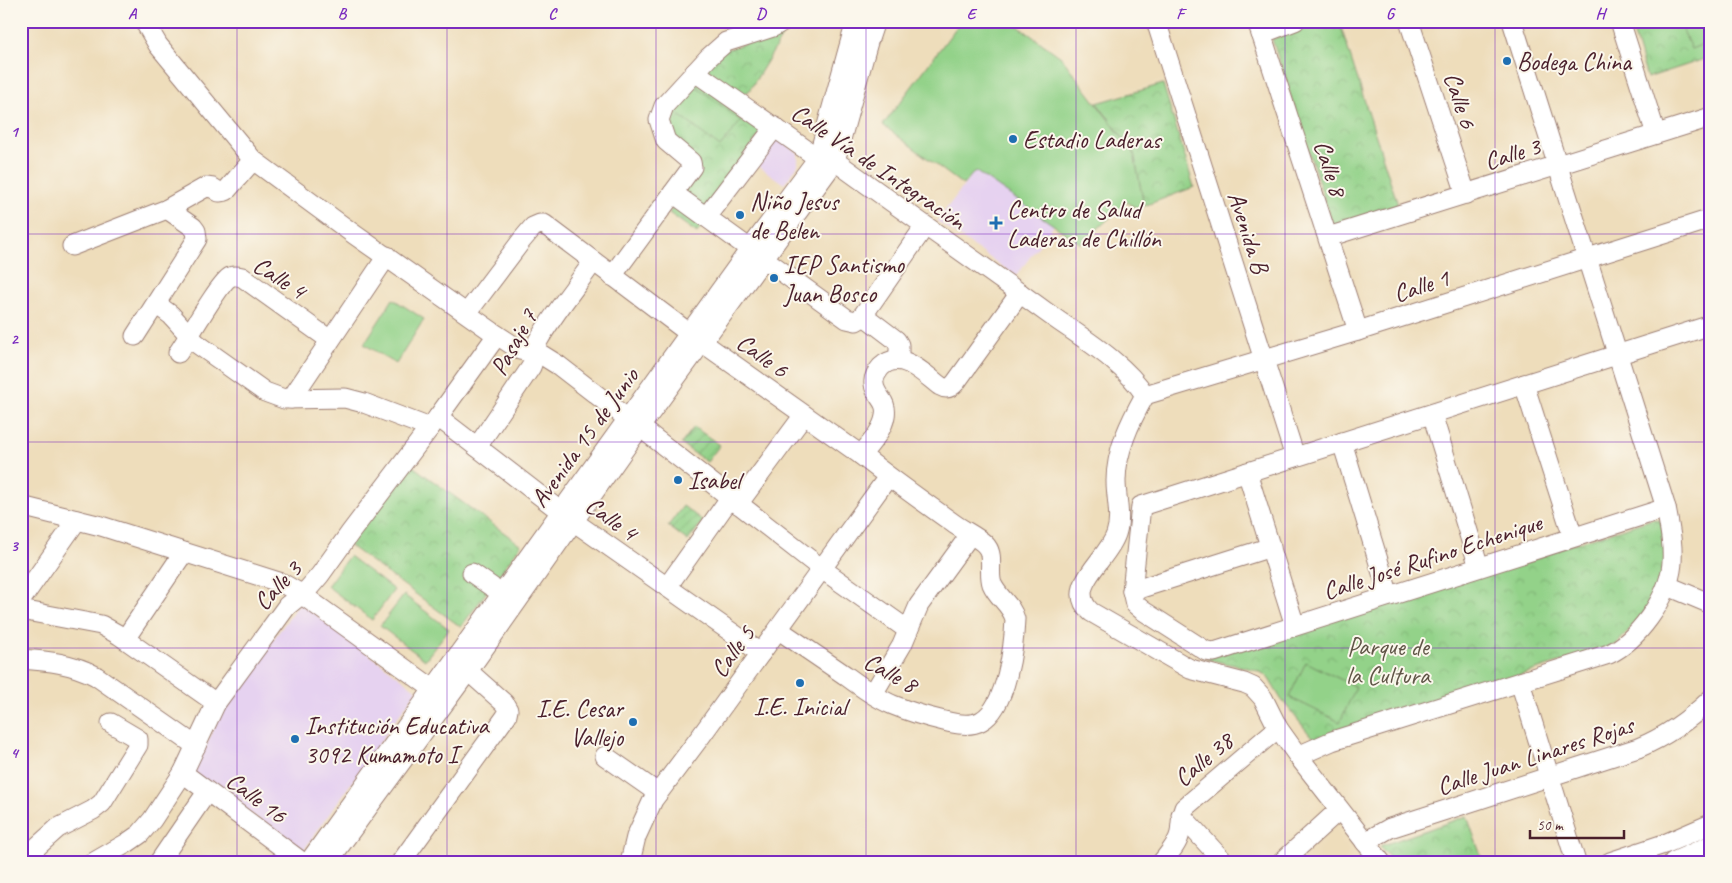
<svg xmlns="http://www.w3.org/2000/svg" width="1732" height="883" font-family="Caveat,sans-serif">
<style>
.built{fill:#e6d2f0}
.grass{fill:url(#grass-tufts);stroke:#6e785a}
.park{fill:url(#park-crowns);stroke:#6e785a}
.garden{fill:url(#garden-furrows);stroke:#6e785a}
.pitch{fill:#93d289;stroke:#6e785a}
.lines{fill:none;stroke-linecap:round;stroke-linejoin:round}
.minor-casing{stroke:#9c7e73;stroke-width:21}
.minor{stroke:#fff;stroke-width:19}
.grid{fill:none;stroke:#7b2cbf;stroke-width:1;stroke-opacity:0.55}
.poi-dot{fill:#1f6fb2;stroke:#fbf7ec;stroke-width:2}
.labels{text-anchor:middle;stroke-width:4;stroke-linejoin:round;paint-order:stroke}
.poi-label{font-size:25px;fill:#4a1f2b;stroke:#fbf7ec;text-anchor:start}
.street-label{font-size:25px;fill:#4a1f2b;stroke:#fbf7ec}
.park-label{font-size:25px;fill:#605547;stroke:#fbf7ec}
.neatline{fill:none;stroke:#7b2cbf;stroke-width:2}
.grid-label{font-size:16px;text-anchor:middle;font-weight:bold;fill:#7b2cbf}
</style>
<defs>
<pattern id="grass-tufts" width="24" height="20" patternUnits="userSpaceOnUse" patternTransform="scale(1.25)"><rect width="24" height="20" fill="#93d289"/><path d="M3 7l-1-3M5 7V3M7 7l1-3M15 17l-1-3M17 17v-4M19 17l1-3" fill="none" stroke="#80b476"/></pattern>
<pattern id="park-crowns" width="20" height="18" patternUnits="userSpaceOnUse" patternTransform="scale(1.25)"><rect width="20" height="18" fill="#93d289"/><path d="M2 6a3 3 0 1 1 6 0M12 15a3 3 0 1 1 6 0" fill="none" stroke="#80b476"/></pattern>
<pattern id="garden-furrows" width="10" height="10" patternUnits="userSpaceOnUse" patternTransform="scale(1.25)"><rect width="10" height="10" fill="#93d289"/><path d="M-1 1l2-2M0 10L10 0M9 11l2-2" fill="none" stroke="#80b476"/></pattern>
</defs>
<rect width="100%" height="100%" fill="#fbf7ec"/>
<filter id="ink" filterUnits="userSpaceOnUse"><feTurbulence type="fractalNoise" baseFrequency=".02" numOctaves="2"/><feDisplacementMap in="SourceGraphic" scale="10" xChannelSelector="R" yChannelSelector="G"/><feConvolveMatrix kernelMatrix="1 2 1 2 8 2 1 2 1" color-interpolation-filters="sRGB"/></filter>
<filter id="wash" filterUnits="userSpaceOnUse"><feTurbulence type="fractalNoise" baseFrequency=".0096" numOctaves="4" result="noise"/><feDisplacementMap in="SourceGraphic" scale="20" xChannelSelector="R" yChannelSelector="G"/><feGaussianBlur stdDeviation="1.12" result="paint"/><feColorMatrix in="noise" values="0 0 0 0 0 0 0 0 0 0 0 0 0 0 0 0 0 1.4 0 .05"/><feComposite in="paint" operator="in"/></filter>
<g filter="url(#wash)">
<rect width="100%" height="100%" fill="#edb"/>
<!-- built -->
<g class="built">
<polygon points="776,137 798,153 798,165 784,184 757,165"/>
<polygon points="975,171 1054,225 1016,276 937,221"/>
<polygon points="300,603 417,690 303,851 193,773 225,705"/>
</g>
<!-- grass -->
<polygon class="grass" points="676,203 704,223 697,233 669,213"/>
<!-- park -->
<g class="park">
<polygon points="1326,21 1339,21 1398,205 1333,226 1272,39"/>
<polygon points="1630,21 1711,21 1711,57 1647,78"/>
<polygon points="775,33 782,37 749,91 741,95 704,67 714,54"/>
<polygon points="696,79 766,126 706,209 680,189 699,164 669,140 663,113"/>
<polygon points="1163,84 1194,187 1144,206 1134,153 1097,103"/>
<polygon points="407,462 521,545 461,627 346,543"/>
<polygon points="1653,519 1661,520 1667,562 1655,600 1617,644 1315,741 1281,699 1269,679 1264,674 1253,669 1206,659"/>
<polygon points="1467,816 1483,862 1393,862 1380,846"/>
</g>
<!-- garden -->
<g class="garden">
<polygon points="694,427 720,445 707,462 681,444"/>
<polygon points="683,506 703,521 688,541 668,526"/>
</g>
<!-- pitch -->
<g class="pitch">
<polygon points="961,21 1011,21 1061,57 1134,153 1144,206 1138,209 1127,202 1081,244 975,171 963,185 883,125"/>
<polygon points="1685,21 1711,21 1711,41 1691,49 1680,23"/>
<polygon points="696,86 741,121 720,147 675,112"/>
<polygon points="393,299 424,319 396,364 364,344"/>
<polygon points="349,556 394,590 372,620 327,586"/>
<polygon points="404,595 449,629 425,660 380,626"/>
<polygon points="1306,662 1356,687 1340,722 1289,697"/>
</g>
</g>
<g filter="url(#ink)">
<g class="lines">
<!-- minor casing -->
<g class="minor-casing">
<g id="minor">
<polyline points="144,21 158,45 253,160 355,235 497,335 520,350 542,355 558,365 628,419"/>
<polyline points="1156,21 1295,457"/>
<polyline points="1257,21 1358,331"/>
<polyline points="1409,21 1466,194"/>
<polyline points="1620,21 1656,134"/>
<polyline points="1261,34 1295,21"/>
<path d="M 695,72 L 818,158 L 835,161 C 905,212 976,261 1046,312 C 1079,336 1124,362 1145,395"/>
<polyline points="673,193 750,249"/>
<polyline points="706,217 775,127"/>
<polyline points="1328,237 1711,117"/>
<polyline points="72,246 167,209 206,187 213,188 219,192 226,191 253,160"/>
<polyline points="763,258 847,319 856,321 861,318 925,226"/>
<polyline points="612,276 692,167 691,162 666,141 659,120 664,106 709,57 726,42 773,27 783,21"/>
<polyline points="156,304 171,315 196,343 265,392 284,399 345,398 364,403 430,428"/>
<path d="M 467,313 L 522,240 L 533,227 L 540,224 L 544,224 L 689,333 L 861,455 C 891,479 922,501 953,523 C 962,530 982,539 987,547 C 994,556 988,573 992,584 C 998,598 1011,604 1015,619 C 1014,645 1007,707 981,721 C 970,727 956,724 944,721 C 927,717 910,712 893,705 C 876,698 860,686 845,675 C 823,660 801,645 779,630"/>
<polyline points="863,315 896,340 899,345 899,360"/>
<polyline points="135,336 197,239 196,231 193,227 167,209"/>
<path d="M 178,353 C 187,340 220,282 230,277 C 234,275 238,276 242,277 L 330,340"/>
<polyline points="1524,384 1573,537"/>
<path d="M 1145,395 C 1130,422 1116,451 1116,481 C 1116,499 1122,517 1116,534 C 1108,560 1063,587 1091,612 L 1190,669 L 1244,683 L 1253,687 L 1263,698 L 1278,728 L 1298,756 L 1381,862"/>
<polyline points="1145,395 1358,331 1711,219"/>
<polyline points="291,399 387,256"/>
<polyline points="1432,414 1479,567"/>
<polyline points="438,417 573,521 761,653"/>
<polyline points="640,427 822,569 908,630"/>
<polyline points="1342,442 1389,596"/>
<path d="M 477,447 L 531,367 C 535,358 534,349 538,341 C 554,313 575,288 593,262"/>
<path d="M 861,455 C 870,444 883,430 885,416 C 888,400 875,397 874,384 C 873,377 877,372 881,367 C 900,348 924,374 940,386 C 947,390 951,388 956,382 L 1020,293"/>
<polyline points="1247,472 1295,626"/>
<polyline points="738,504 804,415"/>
<polyline points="21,506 101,526 282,583 301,594 433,689"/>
<polyline points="1666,508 1214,652 1206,651 1142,610 1135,604 1132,591 1141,506 1711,325"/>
<polyline points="472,573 492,587"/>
<polyline points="1668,586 1711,604"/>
<polyline points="667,587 730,498"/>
<polyline points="1132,591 1271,547"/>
<polyline points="21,600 77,520"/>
<polyline points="21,610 101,625 119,635 216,703"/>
<polyline points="125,639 184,552"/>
<path d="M 21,659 C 48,661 72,663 96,676 L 196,746"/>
<polyline points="1520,682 1576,862"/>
<polyline points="873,694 902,645 919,605 970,535"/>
<polyline points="605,756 658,793"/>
<path d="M 1298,756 L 1332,741 L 1609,654 C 1626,646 1638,633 1649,618 C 1678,578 1675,554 1666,508 L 1512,21"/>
<polyline points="183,773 302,862"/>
<polyline points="1181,815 1224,862"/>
<path d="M 1365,842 L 1390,828 L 1638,748 C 1665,737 1689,720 1711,699"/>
<polyline points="21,861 58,828 93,810 102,803 138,745 138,739 111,723"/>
<polyline points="94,862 127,843 140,834 152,820 183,773 216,703 287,606 308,589 320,575 350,533 438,417 497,335"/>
<polyline points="159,862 207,792"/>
<polyline points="309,862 750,249 818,158 856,21"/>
<polyline points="328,862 468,671 640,427 835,161 868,42 875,21"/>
<polyline points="401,862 507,715 508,710 504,703 468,671"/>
<polyline points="630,862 636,837 653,800 701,736 888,477"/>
<path d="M 1162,862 C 1169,853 1178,844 1180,833 C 1181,824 1181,816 1184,808 L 1278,728"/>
<polyline points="1282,862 1339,810"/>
<polyline points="1610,862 1667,843 1711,824"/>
<polyline points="1673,862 1711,845"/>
</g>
</g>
<!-- minor -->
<use href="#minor" class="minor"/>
</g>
</g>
<!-- grid -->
<path class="grid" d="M 237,21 L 237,862M 447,21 L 447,862M 656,21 L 656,862M 866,21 L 866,862M 1076,21 L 1076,862M 1285,21 L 1285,862M 1495,21 L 1495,862M 21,234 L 1711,234M 21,442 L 1711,442M 21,648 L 1711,648"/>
<!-- markers -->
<g class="poi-dot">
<circle cx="1507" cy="61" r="5"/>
<circle cx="1013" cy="139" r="5"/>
<circle cx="740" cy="215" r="5"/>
<path d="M993.5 215.5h5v5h5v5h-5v5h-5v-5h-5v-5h5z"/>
<circle cx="774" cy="278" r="5"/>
<circle cx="678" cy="480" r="5"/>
<circle cx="800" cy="683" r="5"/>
<circle cx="633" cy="722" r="5"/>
<circle cx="295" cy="739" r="5"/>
</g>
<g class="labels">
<!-- poi labels -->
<g class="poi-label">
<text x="1517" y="70">Bodega China</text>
<text x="1023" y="148">Estadio Laderas</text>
<text x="750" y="210">Niño Jesus<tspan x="750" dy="29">de Belen</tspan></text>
<text x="1007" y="218">Centro de Salud<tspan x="1007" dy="29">Laderas de Chillón</tspan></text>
<text x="784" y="273">IEP Santismo<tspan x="784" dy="29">Juan Bosco</tspan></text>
<text x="688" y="489">Isabel</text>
<text x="800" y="715" text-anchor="middle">I.E. Inicial</text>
<text x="623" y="717" text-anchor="end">I.E. Cesar<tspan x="623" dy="29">Vallejo</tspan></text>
<text x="305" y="734">Institución Educativa<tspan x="305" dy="29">3092 Kumamoto I</tspan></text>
</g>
<!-- street labels -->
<g class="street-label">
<text transform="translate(1461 100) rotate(72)" y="9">Calle 6</text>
<text transform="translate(1512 153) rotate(-17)" y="9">Calle 3</text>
<text transform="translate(879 166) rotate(34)" y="9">Calle Vía de Integración</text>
<text transform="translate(1331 168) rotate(72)" y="9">Calle 8</text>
<text transform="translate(1249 232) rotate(72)" y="9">Avenida B</text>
<text transform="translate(280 277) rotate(33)" y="9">Calle 4</text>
<text transform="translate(1421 285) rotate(-18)" y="9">Calle 1</text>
<text transform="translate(513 342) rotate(-61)" y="9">Pasaje 7</text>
<text transform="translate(763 355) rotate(36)" y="9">Calle 6</text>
<text transform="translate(584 437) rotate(-54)" y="9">Avenida 15 de Junio</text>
<text transform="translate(612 518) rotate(36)" y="9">Calle 4</text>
<text transform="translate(1432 556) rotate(-18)" y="9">Calle José Rufino Echenique</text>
<text transform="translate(277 585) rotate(-47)" y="9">Calle 3</text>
<text transform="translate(732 651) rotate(-54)" y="9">Calle 5</text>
<text transform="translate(891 672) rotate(29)" y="9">Calle 8</text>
<text transform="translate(1535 755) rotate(-18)" y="9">Calle Juan Linares Rojas</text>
<text transform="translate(1203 759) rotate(-40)" y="9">Calle 38</text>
<text transform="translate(257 797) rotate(37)" y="9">Calle 16</text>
</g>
<!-- park labels -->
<g class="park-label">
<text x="1388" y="655">Parque de<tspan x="1388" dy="29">la Cultura</tspan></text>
</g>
</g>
<!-- margin -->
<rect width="1732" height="883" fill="none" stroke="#fbf7ec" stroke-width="55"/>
<!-- scale -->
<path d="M1530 830v8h94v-8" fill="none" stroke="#4a1f2b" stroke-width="2.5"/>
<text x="1537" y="830" font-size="15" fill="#4a1f2b" stroke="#fbf7ec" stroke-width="4" paint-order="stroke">50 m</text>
<rect x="28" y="28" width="1676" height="828" class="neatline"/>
<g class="grid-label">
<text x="132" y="19">A</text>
<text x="342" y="19">B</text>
<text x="552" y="19">C</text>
<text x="761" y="19">D</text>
<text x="971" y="19">E</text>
<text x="1180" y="19">F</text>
<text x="1390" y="19">G</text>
<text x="1600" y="19">H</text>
<text x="14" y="137">1</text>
<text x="14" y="344">2</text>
<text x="14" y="551">3</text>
<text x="14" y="758">4</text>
</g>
</svg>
